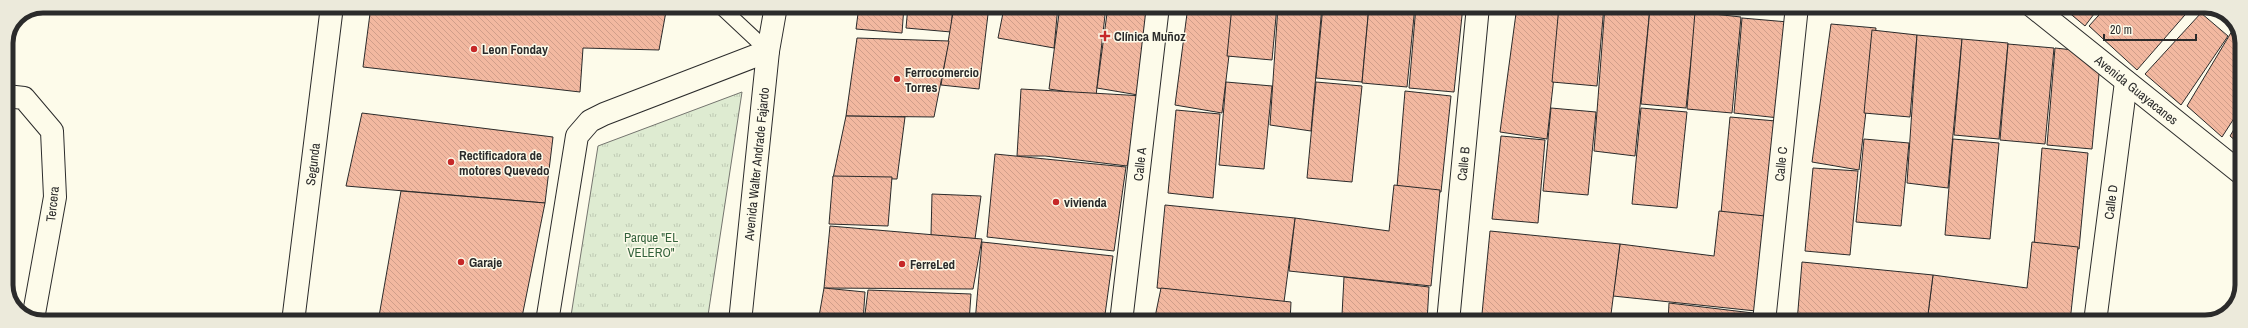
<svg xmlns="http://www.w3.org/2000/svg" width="2248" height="328" font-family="'Archivo Narrow',sans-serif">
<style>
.park{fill:url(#park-tufts);stroke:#74746e}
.building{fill:url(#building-back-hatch);stroke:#2b2b2b}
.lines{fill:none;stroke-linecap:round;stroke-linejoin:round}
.service-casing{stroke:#2b2b2b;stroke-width:16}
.minor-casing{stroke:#2b2b2b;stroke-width:24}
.tertiary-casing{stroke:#2b2b2b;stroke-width:24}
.primary-casing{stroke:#2b2b2b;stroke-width:24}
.service{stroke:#fdfbea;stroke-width:14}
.minor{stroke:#fdfbea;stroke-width:22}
.tertiary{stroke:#fdfbea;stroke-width:22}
.primary{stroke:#fdfbea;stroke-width:22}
.poi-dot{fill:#c62828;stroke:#fdfbea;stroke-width:1.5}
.labels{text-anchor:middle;stroke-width:3;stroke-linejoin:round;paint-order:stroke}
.poi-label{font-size:13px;font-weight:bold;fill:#2b2b2b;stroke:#fdfbea;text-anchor:start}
.street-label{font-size:13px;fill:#2b2b2b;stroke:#fdfbea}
.park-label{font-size:13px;fill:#34623c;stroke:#fdfbea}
.rim{fill:none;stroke:#2b2b2b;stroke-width:5}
</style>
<defs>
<pattern id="park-tufts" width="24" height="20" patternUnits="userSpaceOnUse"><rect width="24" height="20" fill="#deebd1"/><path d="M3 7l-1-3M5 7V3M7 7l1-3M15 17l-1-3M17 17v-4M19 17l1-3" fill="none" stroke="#bfcab4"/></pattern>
<pattern id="building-back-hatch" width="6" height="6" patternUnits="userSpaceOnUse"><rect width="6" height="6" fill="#f2b8a0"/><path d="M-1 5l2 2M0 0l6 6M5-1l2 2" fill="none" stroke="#d09e8a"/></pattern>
</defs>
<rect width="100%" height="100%" fill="#fdfbea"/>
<!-- park -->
<polygon class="park" points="742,92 707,322 570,322 598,146"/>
<!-- building -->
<g class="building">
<polygon points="371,6 667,6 659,50 583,48 580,92 363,67"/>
<polygon points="859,6 904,6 902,33 856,29"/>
<polygon points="908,6 953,6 951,32 906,28"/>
<polygon points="954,6 989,6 979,89 941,85"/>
<polygon points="992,6 1058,6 1054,48 998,38 1004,8"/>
<polygon points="1060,6 1106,6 1096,96 1049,89"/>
<polygon points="1108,6 1154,6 1144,96 1097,88"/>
<polygon points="1188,6 1235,6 1222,113 1175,105"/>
<polygon points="1232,6 1277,6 1272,60 1227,56"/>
<polygon points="1278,6 1322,6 1311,131 1270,125"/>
<polygon points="1323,6 1369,6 1362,82 1316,78"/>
<polygon points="1369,6 1415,6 1407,87 1362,83"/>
<polygon points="1416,6 1463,6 1454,92 1409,88"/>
<polygon points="1517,6 1562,6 1547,139 1500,132"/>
<polygon points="1559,6 1604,6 1597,86 1552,82"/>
<polygon points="1605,6 1650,8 1635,156 1594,151"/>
<polygon points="2061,6 2100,6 2085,26"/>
<polygon points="2107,6 2190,6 2191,8 2137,70 2089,26"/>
<polygon points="1650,8 1696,12 1686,108 1641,104"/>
<polygon points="1695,12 1741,17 1732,113 1687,109"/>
<polygon points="2201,13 2228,36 2181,105 2145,74"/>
<polygon points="1742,18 1788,22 1779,118 1734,113"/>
<polygon points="1831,24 1876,28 1859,170 1812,162"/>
<polygon points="2235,26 2242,39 2242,106 2222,137 2187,106"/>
<polygon points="1872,30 1917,35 1910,117 1864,113"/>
<polygon points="1917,35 1962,39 1948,188 1907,183"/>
<polygon points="857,38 949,41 934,117 846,116"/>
<polygon points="1962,39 2008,43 1999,139 1954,135"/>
<polygon points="2008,44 2054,48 2045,144 2000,140"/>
<polygon points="2055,48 2101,53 2092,149 2047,145"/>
<polygon points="1226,82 1272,86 1264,169 1219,165"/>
<polygon points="1316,82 1362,86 1352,182 1307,178"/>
<polygon points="1021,89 1144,96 1127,166 1045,156 1017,156"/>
<polygon points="1405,91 1451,96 1441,192 1397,187"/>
<polygon points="1551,108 1596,112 1588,195 1543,191"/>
<polygon points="1641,108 1687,112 1677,208 1632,204"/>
<polygon points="1176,110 1220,114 1213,198 1168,193"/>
<polygon points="362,113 553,137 545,203 346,186"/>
<polygon points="846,116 905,117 897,179 833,178"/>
<polygon points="2242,116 2242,146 2230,136"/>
<polygon points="1730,117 1776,121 1766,217 1721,213"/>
<polygon points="1501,136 1545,140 1538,223 1492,219"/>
<polygon points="1864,139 1909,143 1901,226 1856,222"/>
<polygon points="1953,139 1999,143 1990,239 1945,235"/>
<polygon points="2042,148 2088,153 2079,249 2034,245"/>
<polygon points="995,154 1126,167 1114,251 987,237"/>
<polygon points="1813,168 1858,171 1850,255 1805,251"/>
<polygon points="833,176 892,177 888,226 829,224"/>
<polygon points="1394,185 1440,190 1431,286 1289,271 1295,218 1389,231"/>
<polygon points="401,191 545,203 521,322 378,322"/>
<polygon points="932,194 981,196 975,239 931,235"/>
<polygon points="1165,205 1295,218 1284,302 1157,288"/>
<polygon points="1719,211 1765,216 1756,311 1613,296 1620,244 1714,256"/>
<polygon points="830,226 982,239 973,289 824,288"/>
<polygon points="1490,231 1620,244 1610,322 1559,322 1482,314"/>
<polygon points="982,242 1113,256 1104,322 975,322"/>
<polygon points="2032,242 2078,247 2070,322 1927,322 1933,275 2027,288"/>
<polygon points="1802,262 1933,275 1927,322 1797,322"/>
<polygon points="1344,277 1429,287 1427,322 1364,322 1342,315"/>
<polygon points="824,288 865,292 863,322 818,322"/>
<polygon points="1161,288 1291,302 1290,322 1154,322"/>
<polygon points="868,290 971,294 969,322 864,322"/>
<polygon points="1669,303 1753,313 1753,322 1668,322"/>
<polygon points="1485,314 1562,322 1484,322"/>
</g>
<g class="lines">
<!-- service casing -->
<g class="service-casing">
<polyline id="service" points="720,6 768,51"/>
</g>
<!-- minor casing -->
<g class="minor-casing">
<g id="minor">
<polyline points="6,96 24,98 52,131 55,197 33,319"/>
<path id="s1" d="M 293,322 L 332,6"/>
<polyline points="547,322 577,136 590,121 604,114 768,51"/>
<path id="s2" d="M 1121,322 L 1158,6"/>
<path id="s3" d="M 1448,322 L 1478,6"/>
<path id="s4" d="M 1764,322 L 1797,6"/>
<path id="s5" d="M 2095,322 L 2126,82"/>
</g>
</g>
<!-- tertiary casing -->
<g class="tertiary-casing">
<g id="tertiary">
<path id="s6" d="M 2032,6 L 2242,174"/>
</g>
</g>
<!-- primary casing -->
<g class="primary-casing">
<g id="primary">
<path id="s7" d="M 740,322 L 768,51 L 776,6"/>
</g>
</g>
<!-- service -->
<use href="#service" class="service"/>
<!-- minor -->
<use href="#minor" class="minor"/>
<!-- tertiary -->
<use href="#tertiary" class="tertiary"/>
<!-- primary -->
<use href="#primary" class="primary"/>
</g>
<!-- markers -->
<g class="poi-dot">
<path d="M1103 30h4v4h4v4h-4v4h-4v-4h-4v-4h4z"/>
<circle cx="474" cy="49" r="4"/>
<circle cx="897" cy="79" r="4"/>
<circle cx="451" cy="162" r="4"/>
<circle cx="1056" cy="202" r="4"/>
<circle cx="461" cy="262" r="4"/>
<circle cx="902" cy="264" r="4"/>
</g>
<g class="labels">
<!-- poi labels -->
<g class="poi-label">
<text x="1114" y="41">Clínica Muñoz</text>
<text x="482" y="54">Leon Fonday</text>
<text x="905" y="77">Ferrocomercio<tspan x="905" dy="15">Torres</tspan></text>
<text x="459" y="160">Rectificadora de<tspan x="459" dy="15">motores Quevedo</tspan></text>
<text x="1064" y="207">vivienda</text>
<text x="469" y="267">Garaje</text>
<text x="910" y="269">FerreLed</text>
</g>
<!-- street labels -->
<g class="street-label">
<text dy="5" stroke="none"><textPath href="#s6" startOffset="134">Avenida Guayacanes</textPath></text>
<text dy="5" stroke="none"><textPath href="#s1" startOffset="159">Segunda</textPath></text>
<text dy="5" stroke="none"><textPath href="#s7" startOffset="159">Avenida Walter Andrade Fajardo</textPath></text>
<text dy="5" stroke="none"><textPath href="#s2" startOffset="159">Calle A</textPath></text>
<text dy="5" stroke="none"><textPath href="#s3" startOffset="159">Calle B</textPath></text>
<text dy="5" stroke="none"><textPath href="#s4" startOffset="159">Calle C</textPath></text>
<text dy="5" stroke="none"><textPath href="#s5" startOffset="121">Calle D</textPath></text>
<text transform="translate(52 204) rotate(-84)" y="5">Tercera</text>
</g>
<!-- park labels -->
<g class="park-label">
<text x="651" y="242">Parque "EL<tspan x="651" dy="15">VELERO"</tspan></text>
</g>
</g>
<!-- crop -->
<path d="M0 0H2248V328H0ZM43 13H2205A30 30 0 0 1 2235 43V285A30 30 0 0 1 2205 315H43A30 30 0 0 1 13 285V43A30 30 0 0 1 43 13Z" fill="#eceadb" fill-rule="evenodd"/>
<path class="rim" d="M43 13H2205A30 30 0 0 1 2235 43V285A30 30 0 0 1 2205 315H43A30 30 0 0 1 13 285V43A30 30 0 0 1 43 13Z"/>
<!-- scale -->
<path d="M2104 34v6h92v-6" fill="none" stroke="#2b2b2b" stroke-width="2"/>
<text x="2110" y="34" font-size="12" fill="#2b2b2b" stroke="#fdfbea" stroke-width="3" paint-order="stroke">20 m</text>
</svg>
